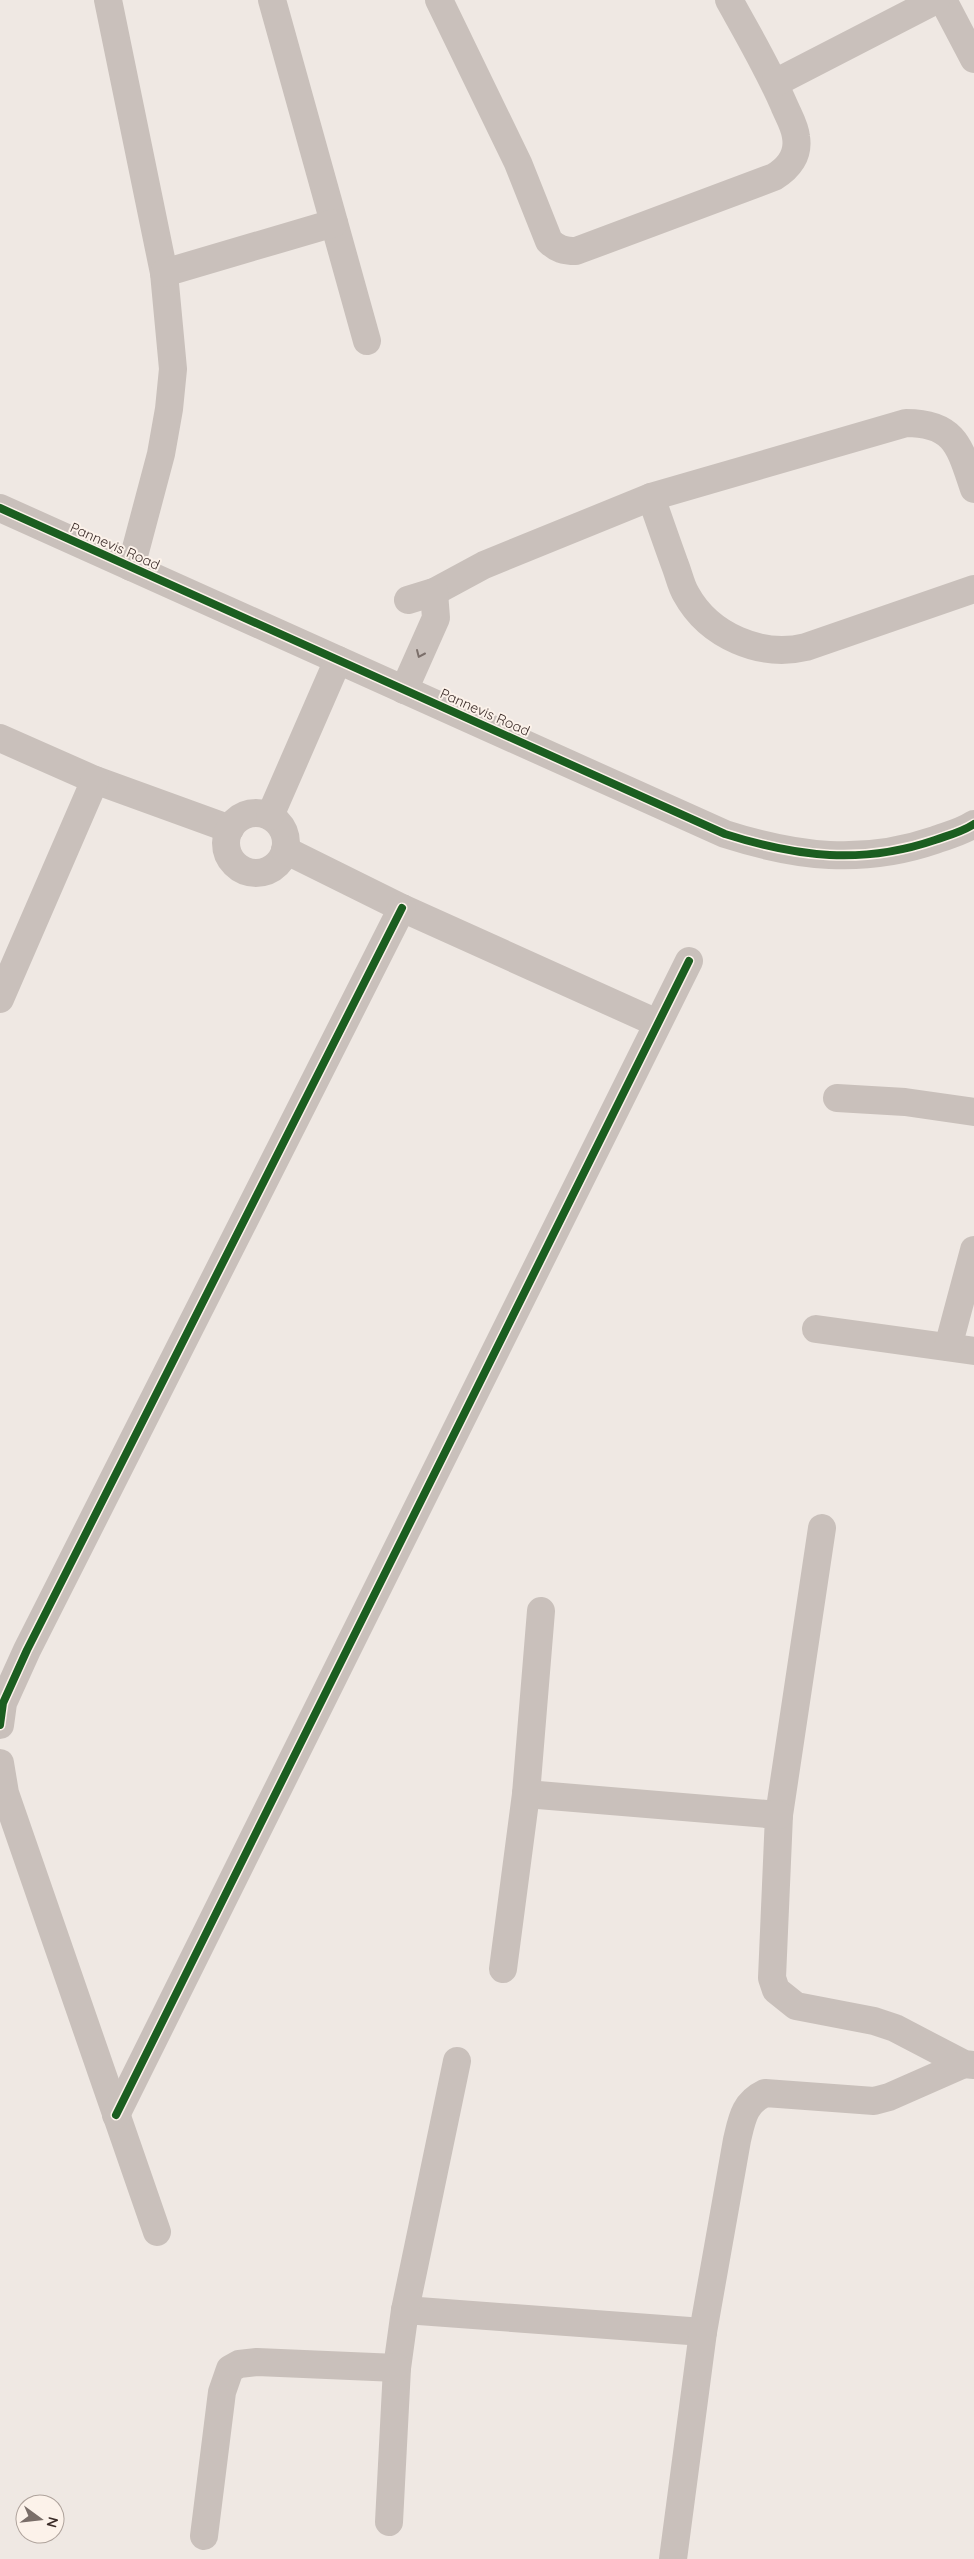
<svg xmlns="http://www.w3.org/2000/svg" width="974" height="2559" font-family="Quicksand,sans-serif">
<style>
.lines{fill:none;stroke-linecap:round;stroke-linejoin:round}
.minor{stroke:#c9c0bb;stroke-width:28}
.cycleway-casing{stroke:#fcf2ea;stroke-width:11}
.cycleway{stroke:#1b5e20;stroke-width:8}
.oneway{stroke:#7b6f6a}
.labels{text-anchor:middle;stroke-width:4;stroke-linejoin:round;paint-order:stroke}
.street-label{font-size:14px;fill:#3b2c28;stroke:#fcf2ea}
</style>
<rect width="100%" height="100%" fill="#efe8e3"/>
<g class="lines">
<!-- minor -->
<g class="minor">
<polyline points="108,0 164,273 173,369 169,409 161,454 131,567"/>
<polyline points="272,0 367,341"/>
<path d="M 439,0 L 518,163 L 549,241 C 557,249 564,251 576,251 L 774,177 C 789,168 799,155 796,137 C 795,126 788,115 784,105 C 768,68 748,34 729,0"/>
<polyline points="943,0 974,59"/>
<polyline points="775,83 936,0"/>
<polyline points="164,273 334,223"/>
<path d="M 651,497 C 659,520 667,543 675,565 C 679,575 681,586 686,594 C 709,636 761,658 806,647 L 974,589"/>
<path d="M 0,508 L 725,834 C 797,857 862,865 935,840 C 949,835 962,832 974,824"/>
<path d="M 408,600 L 434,592 L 484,565 L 651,497 L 906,423 C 956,423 960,448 974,489"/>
<polyline points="404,690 436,618 434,592"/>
<polyline points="0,738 95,780 230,829"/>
<circle cx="256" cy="843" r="30"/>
<polyline points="270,816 338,660"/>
<polyline points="285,850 402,908 657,1023"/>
<polyline points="0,999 95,780"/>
<polyline points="837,1098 905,1102 974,1112"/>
<polyline points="816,1329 974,1351"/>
<polyline points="948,1347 974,1250"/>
<polyline points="822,1528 779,1815 772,1978 776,1990 796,2006 874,2021 895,2028 964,2064 974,2065"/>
<polyline points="0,1725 3,1703 27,1650 402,908"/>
<polyline points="0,1763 5,1793 157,2232"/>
<polyline points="526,1794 779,1815"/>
<polyline points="503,1969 526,1794 541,1611"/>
<polyline points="116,2115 689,961"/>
<polyline points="405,2310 703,2332"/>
<polyline points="389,2522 397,2368 405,2310 457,2061"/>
<polyline points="204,2536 222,2392 230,2369 239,2364 257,2362 397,2368"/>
<path d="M 673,2559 L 703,2332 L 737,2140 C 742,2119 744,2103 765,2093 L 874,2101 L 889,2097 L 964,2064"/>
</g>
<!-- cycleway casing -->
<g class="cycleway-casing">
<g id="cycleway">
<path d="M 0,508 L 725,834 C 797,857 862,865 935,840 C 949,835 962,832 974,824"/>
<polyline points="0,1725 3,1703 27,1650 402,908"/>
<polyline points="116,2115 689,961"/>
</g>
</g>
<!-- cycleway -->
<use href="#cycleway" class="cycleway"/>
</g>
<!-- one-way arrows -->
<defs><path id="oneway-chevron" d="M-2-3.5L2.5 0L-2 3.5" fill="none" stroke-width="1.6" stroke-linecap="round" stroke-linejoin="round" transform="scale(1.25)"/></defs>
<use class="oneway" href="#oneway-chevron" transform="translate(420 654) rotate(114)"/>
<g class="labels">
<!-- street labels -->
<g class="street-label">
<text transform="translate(115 546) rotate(24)" y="5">Pannevis Road</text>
<text transform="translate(485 712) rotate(24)" y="5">Pannevis Road</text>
</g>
</g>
<!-- north arrow -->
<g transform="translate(40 2519) rotate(105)"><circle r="24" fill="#fcf2ea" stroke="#afa39c"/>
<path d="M0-4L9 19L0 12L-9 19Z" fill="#7a6e69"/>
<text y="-8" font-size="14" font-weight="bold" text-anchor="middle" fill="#3b2c28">N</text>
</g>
</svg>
